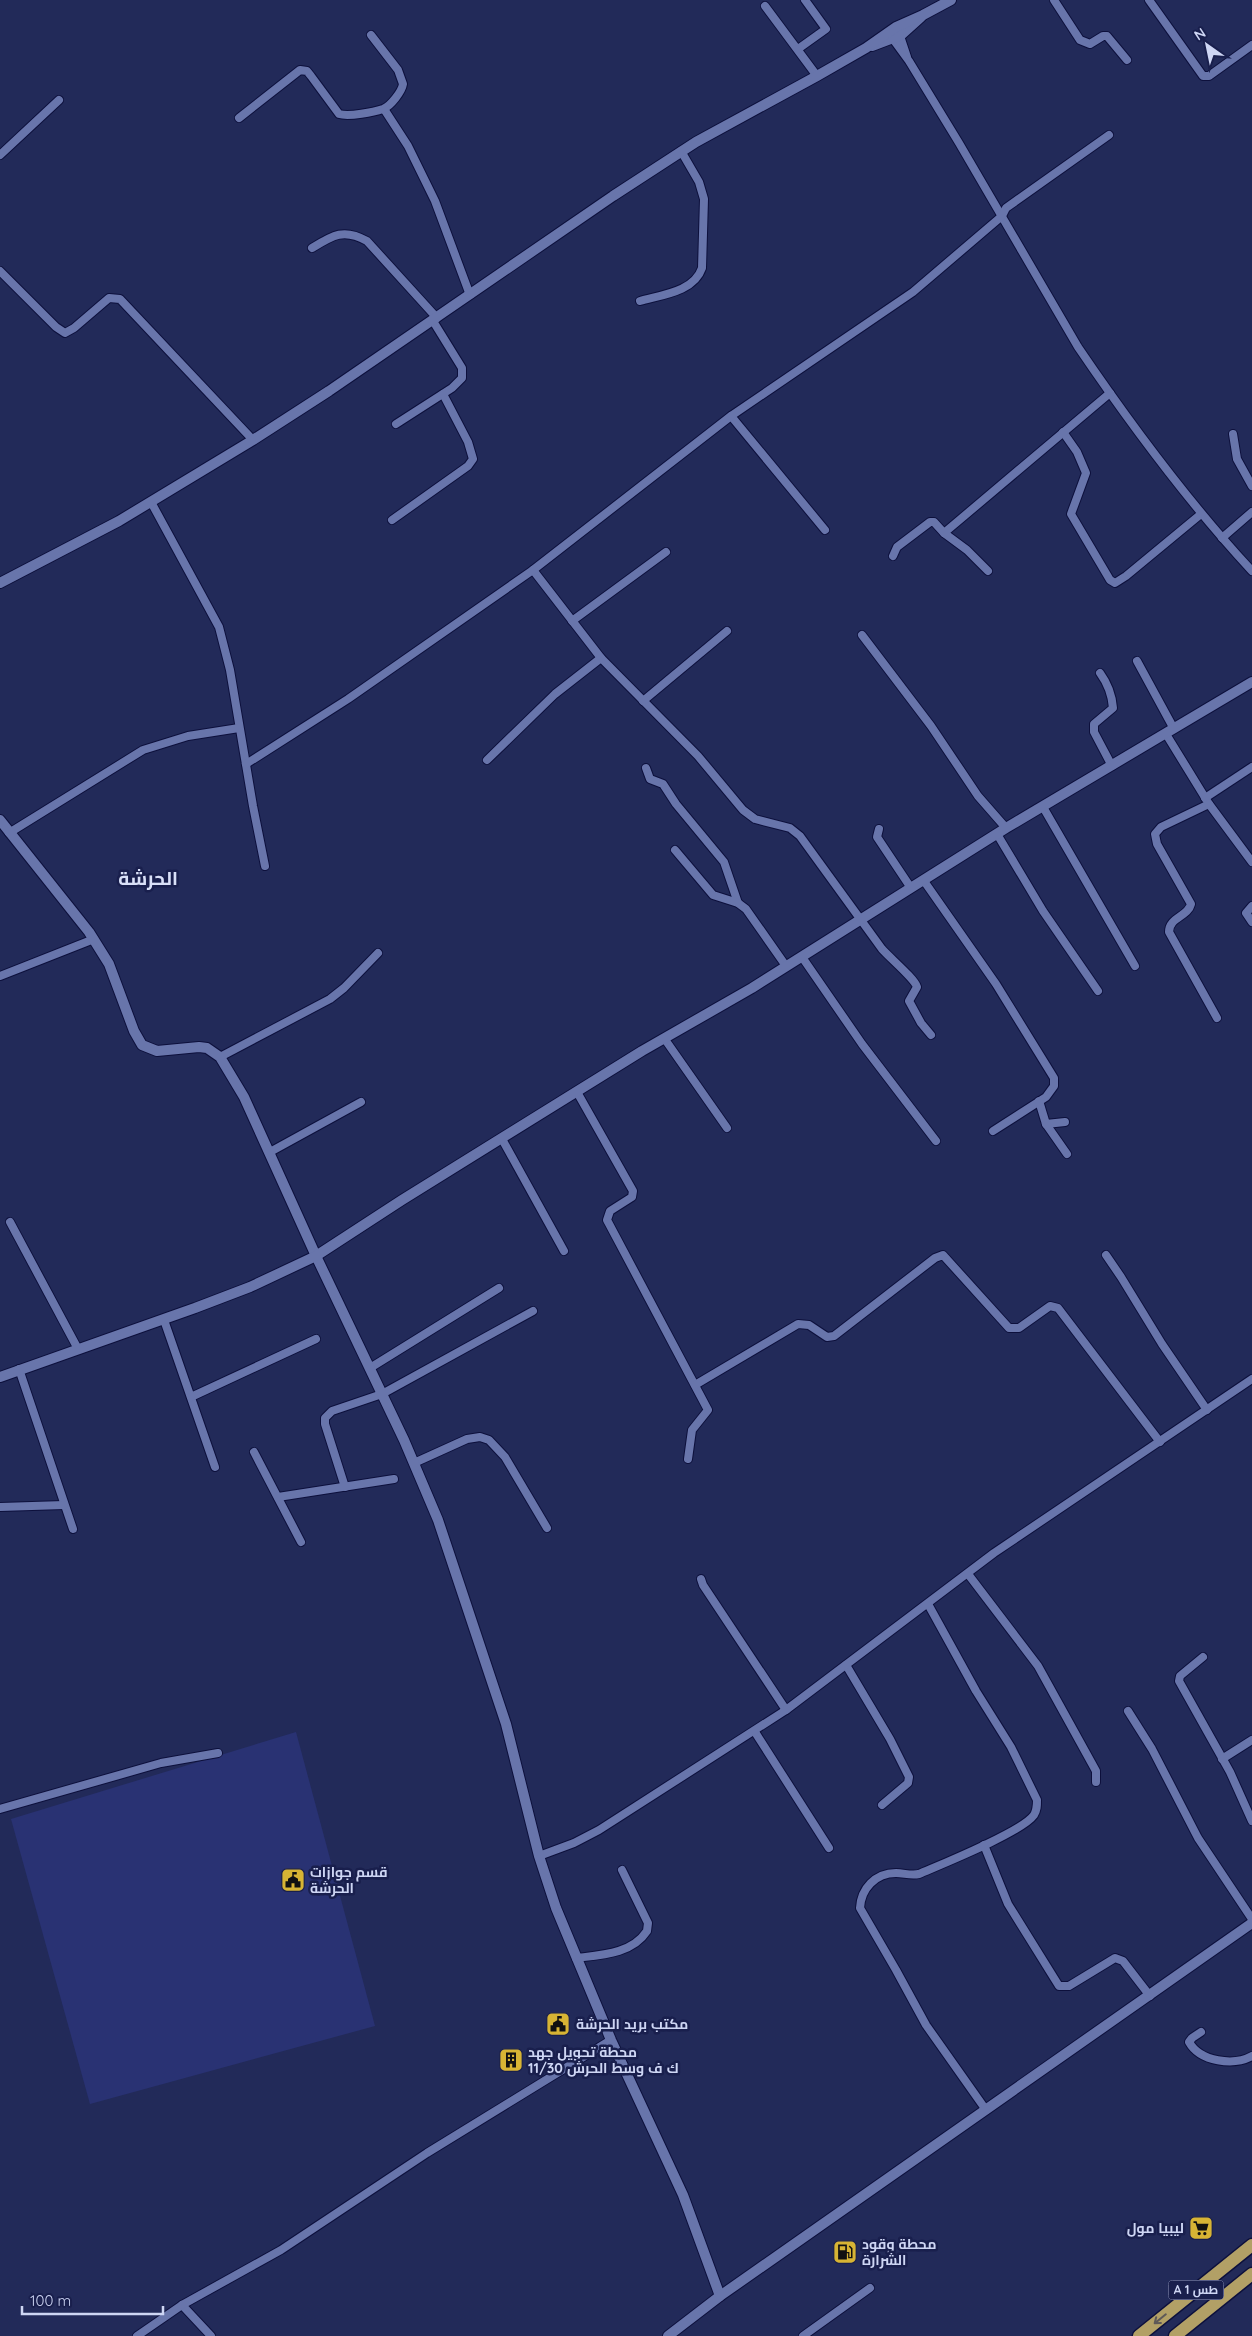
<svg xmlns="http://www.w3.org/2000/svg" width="1252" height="2336" font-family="Quicksand,Cairo,sans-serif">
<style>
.green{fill:#293273}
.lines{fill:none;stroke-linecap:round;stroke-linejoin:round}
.minor-casing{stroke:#0d103c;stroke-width:10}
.tertiary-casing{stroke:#0d103c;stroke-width:12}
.trunk-casing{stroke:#0d103c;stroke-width:15}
.minor{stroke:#6875ab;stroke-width:8}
.tertiary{stroke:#6875ab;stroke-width:10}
.trunk{stroke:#b2a066;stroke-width:12}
.oneway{stroke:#5e5958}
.labels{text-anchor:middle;stroke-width:5;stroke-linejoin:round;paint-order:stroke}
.shield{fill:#191f4d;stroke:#989fc2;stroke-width:1}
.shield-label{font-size:12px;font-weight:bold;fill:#ced6f4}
.poi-label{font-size:14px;font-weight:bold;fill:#ced6f4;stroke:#191f4d;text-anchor:start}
.district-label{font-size:19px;font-weight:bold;fill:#d9e0f8;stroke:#191f4d}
</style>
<rect width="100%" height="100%" fill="#222a59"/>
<!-- green -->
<polygon class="green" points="296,1732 375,2026 90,2104 11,1819"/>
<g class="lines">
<!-- minor casing -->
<g class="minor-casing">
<g id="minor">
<polyline points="1054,0 1080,40 1090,44 1103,36 1107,36 1127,60"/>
<polyline points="1149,0 1203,76 1209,76 1252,45"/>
<polyline points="765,6 817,76"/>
<polyline points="899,33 907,57"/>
<path d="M 890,35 L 909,61 L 959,143 L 1078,347 C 1131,425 1188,502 1252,571"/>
<polyline points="798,49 826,29 805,0"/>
<polyline points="384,109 408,146 435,201 470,295"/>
<path d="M 239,118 L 300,70 L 307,71 L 311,76 L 339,114 C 349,117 374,112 383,109 C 391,106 402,91 403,84 L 398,70 L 371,35"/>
<polyline points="0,155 59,100"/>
<path d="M 312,248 C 333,235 344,228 367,241 L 437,318"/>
<polyline points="0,271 56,327 65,333 74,328 109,298 120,299 253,440"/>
<path d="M 640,301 C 661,295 694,292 702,268 L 704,199 L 699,182 L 681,151"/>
<polyline points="731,416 825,530"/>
<polyline points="396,424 452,388 462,378 462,368 433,321"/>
<polyline points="1063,432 1077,452 1086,473 1071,514 1110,580 1115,583 1126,576 1201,514"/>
<polyline points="1233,434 1237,459 1252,486"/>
<polyline points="151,502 219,627 230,670 253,806 265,866"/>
<polyline points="392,520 468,466 473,459 468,442 443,394"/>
<polyline points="944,533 967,550 988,571"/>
<polyline points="1222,538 1252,512"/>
<polyline points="893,556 897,547 930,522 934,522 944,533 1110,393"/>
<path d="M 533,570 L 601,658 L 698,756 L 743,810 L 755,819 L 790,828 L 800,836 L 882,949 C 890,958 915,979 917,987 L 909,1001 L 921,1023 L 931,1035"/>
<polyline points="572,621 666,552"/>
<polyline points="862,635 931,726 978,796 1006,828"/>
<polyline points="1137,661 1174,729"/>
<path d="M 1100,673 C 1108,684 1112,694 1113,708 L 1094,724 L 1094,732 L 1112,766"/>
<polyline points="643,701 727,631"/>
<path d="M 1166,734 L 1209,804 L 1161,827 L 1155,834 L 1157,844 L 1191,904 C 1188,917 1169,917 1169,932 L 1217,1018"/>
<polyline points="487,760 555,694 601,658"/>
<polyline points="246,764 348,699 533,570 731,416 913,292 1002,216 1006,208 1109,135"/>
<polyline points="646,768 650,779 663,784 676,804 724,862 738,903"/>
<polyline points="1205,798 1252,767"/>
<polyline points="1209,804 1252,862"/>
<polyline points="1043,807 1135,966"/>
<polyline points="879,829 877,837 911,888"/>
<polyline points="9,833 143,750 188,736 239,728"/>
<polyline points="997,834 1043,911 1098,991"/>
<polyline points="675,850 713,895 738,903 746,909 786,966"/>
<polyline points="924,881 996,984 1054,1078 1054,1086 1046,1097 993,1131"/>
<polyline points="1252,906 1246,913 1252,922"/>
<polyline points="802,957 862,1044 936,1141"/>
<polyline points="0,976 94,939"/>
<polyline points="664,1038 727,1128"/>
<polyline points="220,1057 330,999 344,988 378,953"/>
<polyline points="577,1092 633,1191 632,1197 610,1211 607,1220 708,1410 692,1430 688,1459"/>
<polyline points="1039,1101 1046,1124 1065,1122"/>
<polyline points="1046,1124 1067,1154"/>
<polyline points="502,1139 564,1251"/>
<polyline points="270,1152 361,1102"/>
<polyline points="10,1222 78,1349"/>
<polyline points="1106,1255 1121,1277 1162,1344 1207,1410"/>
<polyline points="164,1320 215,1467"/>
<polyline points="370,1368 499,1288"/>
<polyline points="19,1369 73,1529"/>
<polyline points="695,1385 798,1324 809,1325 827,1337 834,1336 935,1258 943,1255 1009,1328 1019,1328 1050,1306 1058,1308 1160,1442"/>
<polyline points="191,1397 316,1339"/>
<polyline points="254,1452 301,1542"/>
<polyline points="414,1463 467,1439 480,1437 489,1440 505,1457 547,1528"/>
<polyline points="345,1487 325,1424 325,1418 332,1411 382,1394 533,1311"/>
<polyline points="278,1497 394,1479"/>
<polyline points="0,1507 64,1505"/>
<polyline points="968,1574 1038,1666 1096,1771 1096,1782"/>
<polyline points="701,1579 703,1585 786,1710"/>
<path d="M 928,1604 L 976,1691 L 1011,1747 L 1037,1800 C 1037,1806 1037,1810 1034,1815 C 1022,1832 942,1864 919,1874 C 911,1876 904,1873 896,1873 C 875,1873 861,1889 860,1908 L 896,1970 L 926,2025 L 986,2110"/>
<polyline points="1203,1657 1180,1676 1179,1681 1230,1772 1252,1821"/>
<polyline points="846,1665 890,1739 909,1777 908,1783 882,1805"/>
<polyline points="1128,1711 1152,1749 1198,1838 1252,1919"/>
<polyline points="755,1732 829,1848"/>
<polyline points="1222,1759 1252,1740"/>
<polyline points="0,1809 161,1763 218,1753"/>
<polyline points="984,1845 1008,1904 1059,1986 1069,1986 1115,1958 1123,1961 1150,1996"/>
<polyline points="539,1856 574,1843 599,1830 786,1710 994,1553 1252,1379"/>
<path d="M 576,1958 C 601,1955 632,1954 647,1931 L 648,1923 L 622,1870"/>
<path d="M 1201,2032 L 1192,2038 L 1189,2042 C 1200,2062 1234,2066 1252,2056"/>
<polyline points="182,2305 211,2336"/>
<polyline points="137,2336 182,2305 281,2250 427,2153 611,2040"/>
<polyline points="803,2336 870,2288"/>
</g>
</g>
<!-- tertiary casing -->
<g class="tertiary-casing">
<g id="tertiary">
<polyline points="872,46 901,35 921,17"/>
<polyline points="0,583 119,521 253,440 329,391 613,196 696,142 817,76 866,48 896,27 923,15 951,0"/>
<polyline points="0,820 89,932 109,964 134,1031 142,1045 157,1051 199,1047 207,1048 220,1057 244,1097 316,1256 404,1440 438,1520 506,1724 539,1856 556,1908 611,2040 683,2195 720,2296"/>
<polyline points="0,1377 195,1308 250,1287 316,1256 402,1200 642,1051 752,988 1006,828 1252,682"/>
<polyline points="668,2336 720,2296 1252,1923"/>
</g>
</g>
<!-- trunk casing -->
<g class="trunk-casing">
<g id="trunk">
<polyline points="1139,2336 1252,2245"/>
<polyline points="1175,2336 1252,2274"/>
</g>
</g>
<!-- minor -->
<use href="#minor" class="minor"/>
<!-- tertiary -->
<use href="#tertiary" class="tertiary"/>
<!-- trunk -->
<use href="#trunk" class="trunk"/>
</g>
<!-- one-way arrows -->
<defs><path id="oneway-shaft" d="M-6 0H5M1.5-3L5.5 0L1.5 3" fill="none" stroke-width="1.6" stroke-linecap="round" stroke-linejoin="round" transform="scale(1.25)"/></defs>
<use class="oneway" href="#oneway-shaft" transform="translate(1160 2319) rotate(141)"/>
<!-- icons -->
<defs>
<g id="civic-square" transform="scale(1.25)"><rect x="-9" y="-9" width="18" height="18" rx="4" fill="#d7b434" stroke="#191f4d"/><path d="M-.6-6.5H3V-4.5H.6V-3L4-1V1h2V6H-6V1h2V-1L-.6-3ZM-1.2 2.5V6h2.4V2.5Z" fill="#111"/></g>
<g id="building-square" transform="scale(1.25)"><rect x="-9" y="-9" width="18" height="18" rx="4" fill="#d7b434" stroke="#191f4d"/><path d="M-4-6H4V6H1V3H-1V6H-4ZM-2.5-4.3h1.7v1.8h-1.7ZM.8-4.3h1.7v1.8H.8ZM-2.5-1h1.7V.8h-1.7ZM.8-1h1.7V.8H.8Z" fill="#111"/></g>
<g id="supermarket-square" transform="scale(1.25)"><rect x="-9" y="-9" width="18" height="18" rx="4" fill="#d7b434" stroke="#191f4d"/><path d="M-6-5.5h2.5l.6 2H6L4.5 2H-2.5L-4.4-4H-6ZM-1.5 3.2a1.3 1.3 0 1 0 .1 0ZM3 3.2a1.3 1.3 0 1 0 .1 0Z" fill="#111"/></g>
<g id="fuel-square" transform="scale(1.25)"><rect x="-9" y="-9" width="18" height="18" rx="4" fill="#d7b434" stroke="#191f4d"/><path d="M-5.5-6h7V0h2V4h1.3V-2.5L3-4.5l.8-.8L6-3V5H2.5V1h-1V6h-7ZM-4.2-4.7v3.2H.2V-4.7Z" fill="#111"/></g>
</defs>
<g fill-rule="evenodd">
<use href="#civic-square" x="293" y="1880"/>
<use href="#civic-square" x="558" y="2024"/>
<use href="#building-square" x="511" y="2060"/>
<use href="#supermarket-square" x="1201" y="2228"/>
<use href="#fuel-square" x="845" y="2252"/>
</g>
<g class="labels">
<!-- shield labels -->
<rect class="shield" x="1168.5" y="2280.5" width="55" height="19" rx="4"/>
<g class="shield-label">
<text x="1196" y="2294">A 1 طس</text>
</g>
<!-- poi labels -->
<g class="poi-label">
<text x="310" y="1877">قسم جوازات<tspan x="310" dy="16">الحرشة</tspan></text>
<text x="576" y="2029">مكتب بريد الحرشة</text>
<text x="528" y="2057">محطة تحويل جهد<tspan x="528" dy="16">11/30 ك ف وسط الحرش</tspan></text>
<text x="1184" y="2233" text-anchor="end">ليبيا مول</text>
<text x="862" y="2249">محطة وقود<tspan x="862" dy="16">الشرارة</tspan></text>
</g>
<!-- district labels -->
<g class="district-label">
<text x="148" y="885">الحرشة</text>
</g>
</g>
<!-- north arrow -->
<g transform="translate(1207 45) rotate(327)" stroke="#191f4d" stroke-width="4" paint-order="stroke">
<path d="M0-4L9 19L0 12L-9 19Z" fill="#ced6f4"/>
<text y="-8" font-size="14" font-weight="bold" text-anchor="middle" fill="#ced6f4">N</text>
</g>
<!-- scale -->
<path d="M22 2306v8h141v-8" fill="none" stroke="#ced6f4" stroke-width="2.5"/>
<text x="30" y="2306" font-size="15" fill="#ced6f4" stroke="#191f4d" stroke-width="4" paint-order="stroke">100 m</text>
</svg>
